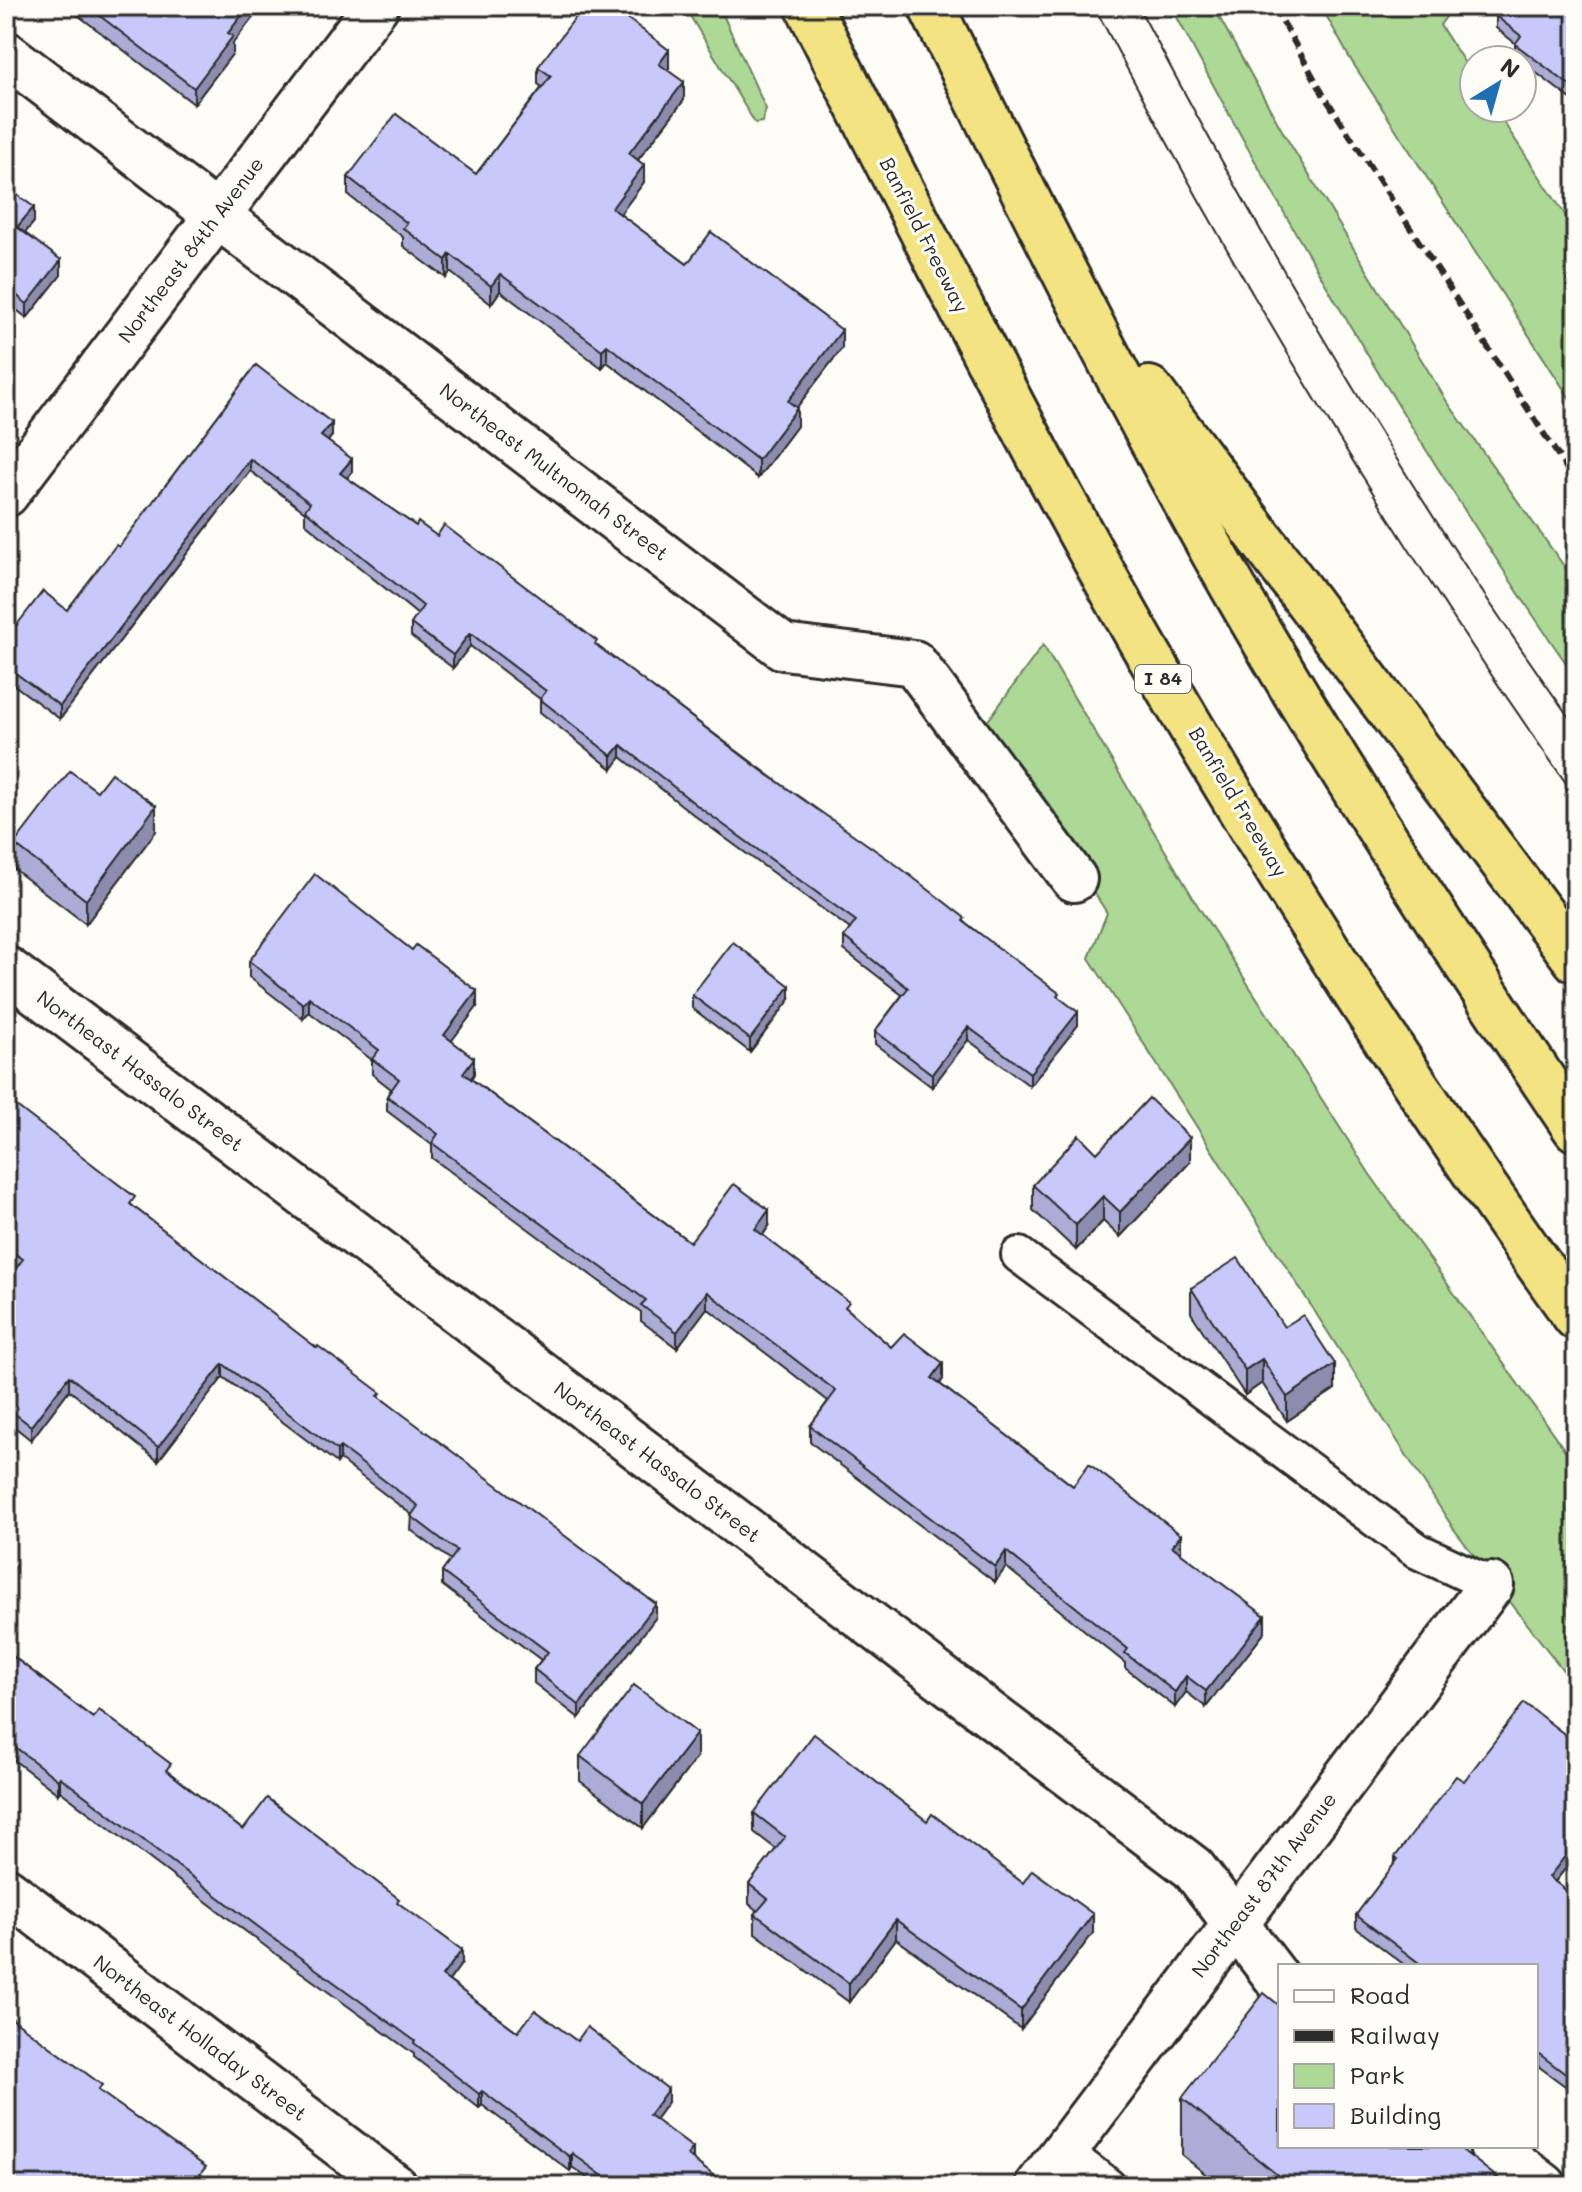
<svg xmlns="http://www.w3.org/2000/svg" width="1582" height="2192" font-family="Mali,sans-serif">
<style>
.green{fill:#add896;stroke:#6c8260;stroke-width:2}
.lines{fill:none;stroke-linecap:round;stroke-linejoin:round}
.service-casing{stroke:#2b2b2b;stroke-width:40}
.minor-casing{stroke:#2b2b2b;stroke-width:50}
.motorway-casing{stroke:#2b2b2b;stroke-width:50}
.service{stroke:#fdfcf7;stroke-width:34}
.minor{stroke:#fdfcf7;stroke-width:44}
.motorway{stroke:#f4e382;stroke-width:44}
.tram{stroke:#2b2b2b;stroke-width:2}
.rail{stroke:#2b2b2b;stroke-width:6;stroke-dasharray:12 6;stroke-linecap:butt}
.wall{fill:#adacd7;stroke:#2b2b2b;stroke-width:2}
.shaded-wall{fill:#8d8caf;stroke:#2b2b2b;stroke-width:2}
.building{fill:#c9c8fa;stroke:#2b2b2b;stroke-width:2}
.labels{text-anchor:middle;stroke-width:6;stroke-linejoin:round;paint-order:stroke}
.shield{fill:#fdfcf7;stroke:#6a6a68;stroke-width:2}
.shield-label{font-size:18px;font-weight:bold;fill:#2b2b2b}
.street-label{font-size:20px;fill:#2b2b2b;stroke:#fdfcf7}
</style>
<rect width="100%" height="100%" fill="#fdfcf7"/>
<filter id="ink" filterUnits="userSpaceOnUse"><feTurbulence type="fractalNoise" baseFrequency=".0125" numOctaves="2"/><feDisplacementMap in="SourceGraphic" scale="16" xChannelSelector="R" yChannelSelector="G"/><feConvolveMatrix kernelMatrix="1 2 1 2 8 2 1 2 1" color-interpolation-filters="sRGB"/></filter>
<g filter="url(#ink)">
<!-- green -->
<g class="green">
<polygon points="684,6 719,6 766,109 762,122 755,123"/>
<path d="M 1171,6 L 1213,6 L 1284,134 L 1446,400 L 1576,583 L 1576,677 C 1534,619 1497,560 1458,500 C 1355,340 1260,175 1171,6 Z"/>
<polygon points="1321,6 1454,6 1440,25 1474,77 1474,108 1494,108 1576,231 1576,408 1349,57"/>
<polygon points="1043,645 1198,906 1369,1173 1576,1466 1576,1687 1453,1528 1089,958 1107,913 987,722"/>
</g>
<g class="lines">
<!-- service casing -->
<g class="service-casing">
<g id="service">
<polyline points="1019,1255 1418,1551 1491,1585"/>
<polyline points="1064,2152 1108,2186"/>
</g>
</g>
<!-- minor casing -->
<g class="minor-casing">
<g id="minor">
<polyline points="6,54 783,647 914,663 1074,879"/>
<polyline points="6,494 376,6"/>
<polyline points="6,969 1193,1868 1280,1982"/>
<polyline points="6,1890 394,2186"/>
<polyline points="1492,2146 1544,2186"/>
<polyline points="1038,2186 1491,1585"/>
</g>
</g>
<!-- motorway casing -->
<g class="motorway-casing">
<g id="motorway">
<path d="M 808,6 C 921,229 1032,453 1157,669 C 1286,891 1426,1108 1576,1317"/>
<path d="M 931,6 C 1034,212 1135,419 1251,618 C 1353,793 1463,962 1576,1129"/>
<polyline points="1149,389 1576,960"/>
</g>
</g>
<!-- service -->
<use href="#service" class="service"/>
<!-- minor -->
<use href="#minor" class="minor"/>
<!-- motorway -->
<use href="#motorway" class="motorway"/>
<!-- tram -->
<g class="tram">
<path d="M 1094,6 C 1237,280 1397,545 1576,797"/>
<path d="M 1138,6 C 1269,254 1412,499 1576,727"/>
</g>
<!-- rail -->
<polyline class="rail" points="1274,6 1323,94 1576,483"/>
</g>
<!-- wall -->
<g class="wall">
<polygon points="66,6 262,6 233,43 233,53 194,104"/>
<polygon points="1576,6 1576,103 1522,62 1522,60 1519,60 1515,57 1515,43 1496,28 1496,16"/>
<polygon points="598,18 669,68 667,70 684,100 638,160 644,182 620,214 687,264 842,348 796,408 797,426 758,478 607,362 602,368 500,291 491,304 450,272 446,278 403,246 403,237 348,195 348,177 476,174 542,87 538,84 538,67"/>
<polygon points="6,187 34,222 25,233 61,275 27,318 9,304"/>
<polygon points="256,365 332,436 328,441 352,472 347,478 416,526 437,536 597,646 965,922 1059,998 1078,1025 1030,1086 968,1040 932,1087 875,1044 875,1031 902,995 844,950 844,937 850,929 699,819 621,757 612,769 540,712 540,699 470,646 453,668 411,636 411,624 418,615 305,523 305,512 250,471 60,719 6,679 6,639 67,610 119,547"/>
<polygon points="97,791 156,831 86,924 14,869 14,844"/>
<polygon points="249,961 477,1007 451,1041 474,1074 471,1079 690,1242 769,1226 763,1235 891,1347 943,1379 940,1384 1073,1486 1181,1551 1180,1552 1265,1632 1206,1707 1186,1692 1175,1707 1125,1668 1125,1663 1006,1567 995,1582 810,1442 810,1426 828,1401 707,1308 677,1348 641,1321 641,1312 432,1158 432,1145 387,1111 387,1096 391,1089 372,1074 372,1060 309,1012 303,1019 249,977"/>
<polygon points="692,995 790,999 750,1052 692,1008"/>
<polygon points="6,1098 135,1208 381,1398 656,1617 579,1718 534,1683 534,1669 541,1660 442,1585 442,1572 451,1560 411,1530 412,1515 340,1460 337,1463 223,1377 158,1461 69,1390 31,1440 6,1420 6,1281 16,1268 6,1261"/>
<polygon points="1097,1153 1190,1162 1120,1237 1103,1221 1076,1250 1033,1210 1033,1185"/>
<polygon points="1191,1288 1284,1327 1335,1389 1287,1421 1262,1383 1245,1395 1191,1313"/>
<polygon points="6,1651 93,1718 171,1774 243,1830 399,1904 462,1963 449,1981 518,2032 577,2041 668,2102 655,2120 693,2160 727,2186 598,2186 572,2167 570,2171 482,2105 479,2108 414,2057 414,2054 269,1949 60,1791 58,1794 6,1754"/>
<polygon points="580,1756 697,1757 643,1828 580,1781"/>
<polygon points="1464,1781 1576,1855 1555,1882 1576,1898 1576,2094 1538,2066 1536,1966 1406,1966 1356,1928 1356,1915 1395,1863 1395,1857"/>
<polygon points="754,1813 927,1821 1023,1883 1093,1933 1021,2029 896,1939 849,2002 755,1933 755,1914 758,1911 749,1904 749,1884 776,1849 754,1832"/>
<polygon points="1182,2098 1508,2186 1220,2186 1182,2155"/>
</g>
<!-- shaded-wall -->
<g class="shaded-wall">
<polygon points="249,6 262,6 233,43 233,53 194,104 194,88 228,33"/>
<polygon points="669,50 669,68 659,81 659,64"/>
<polygon points="684,82 684,100 629,171 629,153"/>
<polygon points="644,165 644,182 612,225 612,208"/>
<polygon points="34,207 34,222 17,242 17,227"/>
<polygon points="450,254 450,272 446,278 446,260"/>
<polygon points="61,260 61,275 27,318 27,304"/>
<polygon points="500,274 500,291 491,304 491,286"/>
<polygon points="9,289 9,304 6,308 6,294"/>
<polygon points="842,330 842,348 788,419 788,401"/>
<polygon points="607,345 607,362 602,368 602,350"/>
<polygon points="797,408 797,426 758,478 758,460"/>
<polygon points="332,423 332,436 321,449 321,436"/>
<polygon points="250,459 250,471 60,719 60,706"/>
<polygon points="352,459 352,472 340,486 340,473"/>
<polygon points="470,633 470,646 453,668 453,655"/>
<polygon points="621,745 621,757 612,769 612,756"/>
<polygon points="156,806 156,831 86,924 86,900"/>
<polygon points="790,986 790,999 750,1052 750,1039"/>
<polygon points="477,991 477,1007 444,1051 444,1035"/>
<polygon points="309,997 309,1012 303,1019 303,1004"/>
<polygon points="1078,1012 1078,1025 1030,1086 1030,1073"/>
<polygon points="968,1027 968,1040 932,1087 932,1074"/>
<polygon points="474,1058 474,1074 463,1089 463,1073"/>
<polygon points="1190,1138 1190,1162 1120,1237 1120,1212"/>
<polygon points="1103,1196 1103,1221 1076,1250 1076,1225"/>
<polygon points="769,1210 769,1226 755,1245 755,1229"/>
<polygon points="707,1292 707,1308 677,1348 677,1332"/>
<polygon points="1262,1359 1262,1383 1245,1395 1245,1370"/>
<polygon points="943,1363 943,1379 932,1394 932,1378"/>
<polygon points="223,1364 223,1377 158,1461 158,1447"/>
<polygon points="1335,1364 1335,1389 1287,1421 1287,1397"/>
<polygon points="69,1376 69,1390 31,1440 31,1426"/>
<polygon points="340,1447 340,1460 337,1463 337,1450"/>
<polygon points="1181,1535 1181,1551 1172,1562 1172,1546"/>
<polygon points="1006,1551 1006,1567 995,1582 995,1567"/>
<polygon points="656,1604 656,1617 579,1718 579,1705"/>
<polygon points="1265,1616 1265,1632 1206,1707 1206,1691"/>
<polygon points="1186,1676 1186,1692 1175,1707 1175,1692"/>
<polygon points="697,1733 697,1757 643,1828 643,1804"/>
<polygon points="60,1777 60,1791 58,1794 58,1780"/>
<polygon points="1576,1842 1576,1855 1549,1889 1549,1877"/>
<polygon points="1093,1914 1093,1933 1021,2029 1021,2010"/>
<polygon points="896,1920 896,1939 849,2002 849,1983"/>
<polygon points="462,1950 462,1963 442,1990 442,1976"/>
<polygon points="1538,2053 1538,2066 1536,2068 1536,2055"/>
<polygon points="668,2089 668,2102 649,2128 649,2115"/>
<polygon points="482,2091 482,2105 479,2108 479,2094"/>
<polygon points="693,2148 693,2161 687,2155"/>
<polygon points="572,2153 572,2167 570,2171 570,2157"/>
</g>
<!-- building -->
<g class="building">
<polygon points="87,6 249,6 228,33 233,36 194,88"/>
<polygon points="584,6 598,18 608,6 611,6 669,50 659,64 684,82 629,153 644,165 612,208 687,264 711,232 842,330 788,401 797,408 758,460 607,345 602,350 500,274 491,286 450,254 446,260 403,228 407,223 348,177 396,114 476,174 551,76 538,67"/>
<polygon points="1503,6 1576,6 1576,90 1515,44 1521,36 1496,16"/>
<polygon points="6,187 34,207 17,227 61,260 27,304 9,289 6,294"/>
<polygon points="256,365 332,423 321,436 352,459 340,473 416,526 418,522 437,536 444,525 597,641 595,644 761,770 898,866 965,918 963,921 1059,993 1057,996 1078,1012 1030,1073 968,1027 932,1074 875,1031 908,988 844,937 856,921 699,807 621,745 612,756 540,699 546,691 470,633 453,655 411,624 423,606 305,510 310,503 250,459 60,706 6,666 6,639 43,591 67,610 116,545 119,547"/>
<polygon points="70,771 97,791 111,773 156,806 86,900 14,844"/>
<polygon points="315,874 412,950 416,945 477,991 444,1035 474,1058 463,1073 690,1242 734,1184 769,1210 755,1229 849,1302 845,1307 891,1347 904,1333 943,1363 932,1378 1073,1486 1089,1464 1181,1535 1172,1546 1265,1616 1206,1691 1186,1676 1175,1692 1125,1653 1128,1649 1006,1551 995,1567 810,1426 836,1391 707,1292 677,1332 641,1305 646,1300 432,1143 438,1134 387,1096 399,1079 372,1059 379,1050 309,997 303,1004 249,961"/>
<polygon points="733,942 790,986 750,1039 692,995"/>
<polygon points="6,1098 135,1197 130,1204 317,1348 318,1346 381,1393 378,1396 656,1604 579,1705 534,1669 548,1652 442,1572 457,1551 411,1516 418,1506 340,1447 337,1450 223,1364 158,1447 69,1376 31,1426 6,1407 6,1375 9,1371 6,1368 6,1281 23,1259 6,1248"/>
<polygon points="1149,1098 1190,1138 1120,1212 1103,1196 1076,1225 1033,1185 1079,1135 1097,1153"/>
<polygon points="1238,1258 1284,1327 1303,1315 1335,1364 1287,1397 1262,1359 1245,1370 1191,1288"/>
<polygon points="6,1651 93,1718 99,1710 171,1764 166,1770 243,1830 267,1798 399,1899 397,1902 462,1950 442,1976 518,2032 535,2010 577,2041 587,2027 668,2089 649,2115 693,2148 687,2155 727,2186 616,2186 572,2153 570,2157 482,2091 479,2094 414,2043 415,2041 269,1935 60,1777 58,1780 6,1740"/>
<polygon points="634,1685 697,1733 643,1804 580,1756"/>
<polygon points="1524,1703 1576,1743 1576,1842 1549,1877 1576,1898 1576,2082 1538,2053 1536,2055 1536,1966 1423,1966 1356,1915 1398,1859 1395,1857 1456,1776 1464,1781"/>
<polygon points="814,1734 927,1821 932,1814 1023,1883 1032,1870 1093,1914 1021,2010 896,1920 849,1983 755,1914 768,1899 749,1884 785,1837 754,1813"/>
<polygon points="1264,1993 1280,2006 1280,2146 1457,2146 1508,2186 1291,2186 1182,2098"/>
<polygon points="6,2014 102,2085 98,2090 206,2167 200,2174 216,2186 6,2186"/>
</g>
</g>
<g class="labels">
<!-- shield labels -->
<rect class="shield" x="1135" y="665" width="56" height="28" rx="6"/>
<g class="shield-label">
<text x="1163" y="685">I 84</text>
</g>
<!-- street labels -->
<g class="street-label">
<text transform="translate(924 235) rotate(63)" y="7">Banfield Freeway</text>
<text transform="translate(191 250) rotate(-53)" y="7">Northeast 84th Avenue</text>
<text transform="translate(554 472) rotate(37)" y="7">Northeast Multnomah Street</text>
<text transform="translate(1238 802) rotate(59)" y="7">Banfield Freeway</text>
<text transform="translate(140 1071) rotate(37)" y="7">Northeast Hassalo Street</text>
<text transform="translate(657 1462) rotate(37)" y="7">Northeast Hassalo Street</text>
<text transform="translate(1264 1885) rotate(-53)" y="7">Northeast 87th Avenue</text>
<text transform="translate(200 2038) rotate(37)" y="7">Northeast Holladay Street</text>
</g>
</g>
<!-- margin -->
<rect width="1582" height="2192" fill="none" stroke="#fdfcf7" stroke-width="32"/>
<rect x="16" y="16" width="1550" height="2160" fill="none" stroke="#2b2b2b" stroke-width="3" filter="url(#ink)"/>
<!-- legend -->
<rect x="1278" y="1964" width="260" height="184" fill="#fdfcf7" stroke="#a9a8a5" stroke-width="2"/>
<rect x="1294" y="1990" width="40" height="12" fill="#fdfcf7" stroke="#a9a8a5" stroke-width="2"/>
<text x="1350" y="2004" font-size="24" fill="#2b2b2b">Road</text>
<rect x="1294" y="2030" width="40" height="12" fill="#2b2b2b" stroke="#a9a8a5" stroke-width="2"/>
<text x="1350" y="2044" font-size="24" fill="#2b2b2b">Railway</text>
<rect x="1294" y="2064" width="40" height="24" fill="#add896" stroke="#a9a8a5" stroke-width="2"/>
<text x="1350" y="2084" font-size="24" fill="#2b2b2b">Park</text>
<rect x="1294" y="2104" width="40" height="24" fill="#c9c8fa" stroke="#a9a8a5" stroke-width="2"/>
<text x="1350" y="2124" font-size="24" fill="#2b2b2b">Building</text>
<!-- north arrow -->
<g transform="translate(1498 84) rotate(37)"><circle r="38" fill="#fdfcf7" stroke="#a9a8a5" stroke-width="2"/>
<path d="M0-6L14 30L0 20L-14 30Z" fill="#1f6fb2"/>
<text y="-12" font-size="22" font-weight="bold" text-anchor="middle" fill="#2b2b2b">N</text>
</g>
</svg>
